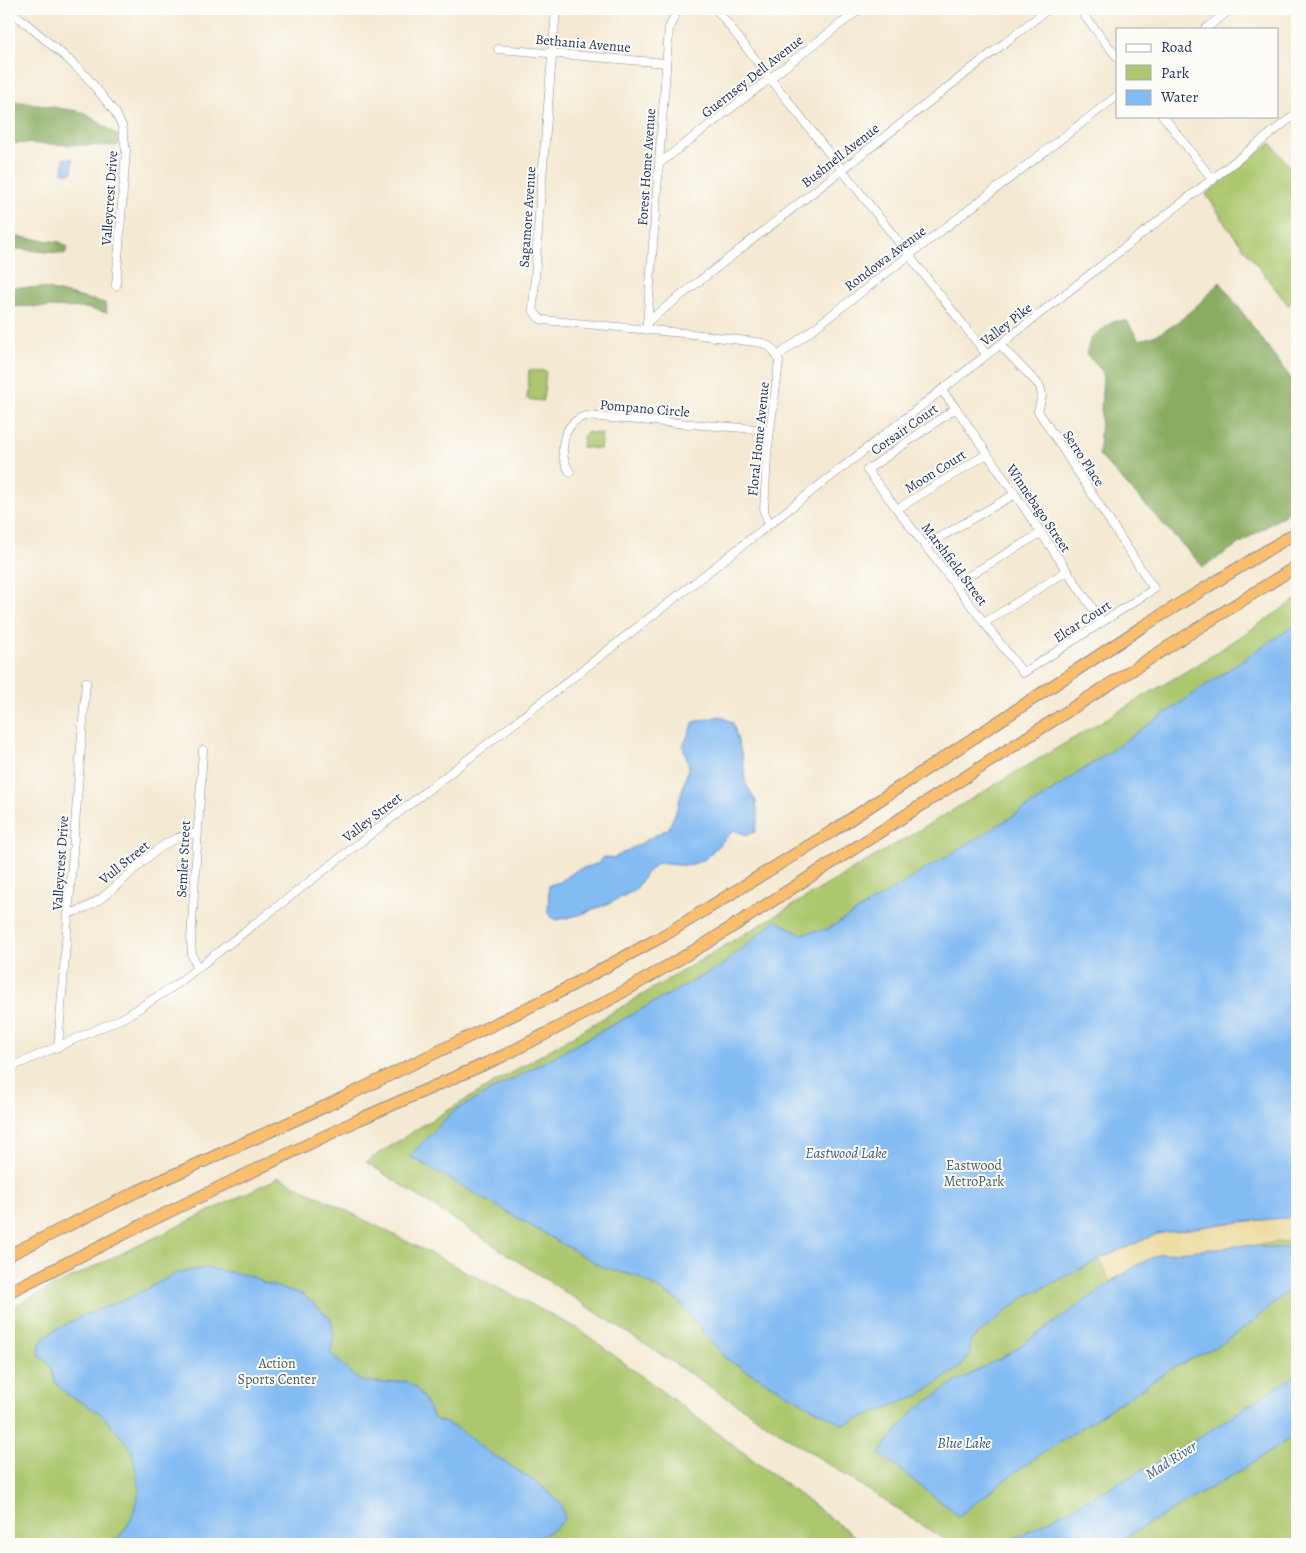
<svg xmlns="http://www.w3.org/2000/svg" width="1306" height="1553" font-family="Alegreya,serif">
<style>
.green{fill:#acc76d;stroke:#647b66}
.forest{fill:#89ac60;stroke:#526e5f}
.sand{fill:#eeda9e;stroke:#84847e}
.water{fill:#83bbf3;stroke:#4f75a8}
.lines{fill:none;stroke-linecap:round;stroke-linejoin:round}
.minor-casing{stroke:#888c98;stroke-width:9}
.highway-casing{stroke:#888c98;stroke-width:13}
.minor{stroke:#fff;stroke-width:8}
.highway{stroke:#fabe6d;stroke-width:11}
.labels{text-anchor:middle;stroke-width:4;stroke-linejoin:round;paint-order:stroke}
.street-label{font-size:14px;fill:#1b2f5e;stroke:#fdfcf7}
.park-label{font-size:14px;fill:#465d62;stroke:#fdfcf7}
.water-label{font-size:15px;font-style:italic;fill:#3a598b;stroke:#fdfcf7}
</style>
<rect width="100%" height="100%" fill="#fdfcf7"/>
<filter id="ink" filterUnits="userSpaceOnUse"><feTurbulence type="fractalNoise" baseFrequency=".02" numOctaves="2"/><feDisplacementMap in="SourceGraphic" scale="10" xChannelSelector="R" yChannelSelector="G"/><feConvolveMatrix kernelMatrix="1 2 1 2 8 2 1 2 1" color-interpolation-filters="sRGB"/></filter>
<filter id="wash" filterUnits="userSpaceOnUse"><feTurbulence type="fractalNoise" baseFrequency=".0096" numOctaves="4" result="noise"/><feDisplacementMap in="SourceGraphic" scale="20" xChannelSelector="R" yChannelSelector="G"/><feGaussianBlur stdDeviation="1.12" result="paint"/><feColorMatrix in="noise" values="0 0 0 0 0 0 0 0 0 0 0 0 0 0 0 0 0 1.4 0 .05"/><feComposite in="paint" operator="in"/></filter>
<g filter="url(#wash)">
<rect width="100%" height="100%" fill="#f4e9d2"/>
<!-- green -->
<g class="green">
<polygon points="1271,143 1297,176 1297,299 1288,305 1227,226 1206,194"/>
<polygon points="529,370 546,371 543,401 527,399"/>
<polygon points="587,432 602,434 600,449 582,447 583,437"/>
<polygon points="1297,599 1297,1544 951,1544 366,1162 425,1124 1205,660"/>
<polygon points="280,1177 579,1329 865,1544 9,1544 9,1308"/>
</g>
<!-- forest -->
<g class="forest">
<polygon points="9,100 83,112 116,134 119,143 117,146 9,143"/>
<polygon points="9,236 60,242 68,247 65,254 9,248"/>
<path d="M 1220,282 L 1295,384 L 1297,383 L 1297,507 L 1203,567 L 1099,455 L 1103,372 L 1086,354 L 1091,338 L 1113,321 L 1127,321 L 1139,340 C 1172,334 1197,306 1220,282 Z"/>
<polygon points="9,287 43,288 105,303 107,313 86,308 9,306"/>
</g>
<!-- sand -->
<polygon class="sand" points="1296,1215 1296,1240 1173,1255 1154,1259 1110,1281 1098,1256 1137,1239 1177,1229"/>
<!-- water -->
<g class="water">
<polygon points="64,158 73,159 72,173 63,173"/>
<polygon points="1297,624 1297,1217 1227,1223 1157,1234 1104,1257 1023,1298 970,1341 970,1354 962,1366 920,1395 843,1425 726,1359 678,1301 639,1277 602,1267 410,1156 452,1112 721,966 776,920 800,934 828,929 1036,802 1269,642"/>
<polygon points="720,716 733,723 743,760 745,782 756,802 758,818 755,832 746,835 734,830 705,859 688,866 657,863 646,874 635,890 610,903 579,915 556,920 548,914 549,885 560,882 577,870 599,863 604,857 614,858 669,828 678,806 689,765 683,746 694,722"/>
<polygon points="1246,1245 1278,1248 1297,1245 1297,1286 1286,1293 1246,1327 1221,1344 1171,1369 1019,1469 959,1516 880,1454 887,1443 916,1409 952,1384 1010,1353 1135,1266 1160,1254"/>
<polygon points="207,1268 251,1276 267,1284 302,1294 331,1319 334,1337 330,1353 360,1381 385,1383 405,1381 416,1388 424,1399 433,1418 459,1429 487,1451 542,1486 561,1504 565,1518 557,1527 528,1544 114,1544 131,1520 140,1490 131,1448 100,1413 65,1393 55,1382 50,1365 39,1356 40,1343 53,1331 84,1315 131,1297 179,1272"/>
<polygon points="1297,1374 1297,1434 1248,1466 1115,1544 1004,1544 1178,1451"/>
</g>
</g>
<g filter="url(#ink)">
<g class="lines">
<!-- minor casing -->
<g class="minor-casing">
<g id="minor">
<path d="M 556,9 L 539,215 L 533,310 L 539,318 L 543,320 L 693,334 L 763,343 C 772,347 777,353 779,362 L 767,454 L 764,511 L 769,524"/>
<polyline points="716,9 987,355"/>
<polyline points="1079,9 1117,57"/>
<polyline points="9,10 21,19 69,60 86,76 115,112 122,126 126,150 116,286"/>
<polyline points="1205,29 1231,9"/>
<polyline points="498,49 666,63"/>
<polyline points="1163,116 1213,180"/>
<polyline points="660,163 860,9"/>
<polyline points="647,322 1048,9"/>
<polyline points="647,325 669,28 678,9"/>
<polyline points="778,356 1117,96"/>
<polyline points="941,390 956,408 1102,622"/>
<polyline points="956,408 867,470 1023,673 1154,589 1038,411 1042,396 1040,386 1000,345"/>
<path d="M 570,472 C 557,453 562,423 585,416 L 770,430"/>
<polyline points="897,509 987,454"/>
<polyline points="925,546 1015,494"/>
<polyline points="955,584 1041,533"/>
<polyline points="984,623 1067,571"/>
<path d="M 69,913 C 108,907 139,855 175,839 C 182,836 190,834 197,833"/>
<polyline points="197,968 192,955 191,940 203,750"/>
<polyline points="58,1047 86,682"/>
<polyline points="9,1068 125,1017 177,984 503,732 1297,113"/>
</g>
</g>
<!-- highway casing -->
<g class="highway-casing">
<g id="highway">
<polyline points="9,1255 138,1191 326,1106 466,1038 552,996 663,936 831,832 1142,627 1297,532"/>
<polyline points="9,1292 148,1222 358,1120 503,1056 597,1007 707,943 1149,659 1297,566"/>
</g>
</g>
<!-- minor -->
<use href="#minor" class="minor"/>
<!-- highway -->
<use href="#highway" class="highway"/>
</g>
</g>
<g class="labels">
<!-- street labels -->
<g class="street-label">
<text transform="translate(583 43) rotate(5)" y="5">Bethania Avenue</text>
<text transform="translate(752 76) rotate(-38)" y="5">Guernsey Dell Avenue</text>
<text transform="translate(840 155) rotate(-38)" y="5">Bushnell Avenue</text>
<text transform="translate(646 167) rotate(-86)" y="5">Forest Home Avenue</text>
<text transform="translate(109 198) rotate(-86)" y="5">Valleycrest Drive</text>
<text transform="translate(527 217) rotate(-86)" y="5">Sagamore Avenue</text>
<text transform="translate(885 258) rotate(-37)" y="5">Rondowa Avenue</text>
<text transform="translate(1006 324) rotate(-38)" y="5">Valley Pike</text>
<text transform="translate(645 408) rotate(5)" y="5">Pompano Circle</text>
<text transform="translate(904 429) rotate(-35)" y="5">Corsair Court</text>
<text transform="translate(758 439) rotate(-84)" y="5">Floral Home Avenue</text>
<text transform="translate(1084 458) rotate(57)" y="5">Serro Place</text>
<text transform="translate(935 471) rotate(-32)" y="5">Moon Court</text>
<text transform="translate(1039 508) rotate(56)" y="5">Winnebago Street</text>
<text transform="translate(955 564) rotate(53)" y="5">Marshfield Street</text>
<text transform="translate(1082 621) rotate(-33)" y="5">Elcar Court</text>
<text transform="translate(372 817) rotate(-38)" y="5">Valley Street</text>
<text transform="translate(183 859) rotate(-87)" y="5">Semler Street</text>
<text transform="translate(124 862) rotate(-39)" y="5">Vull Street</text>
<text transform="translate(60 863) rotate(-86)" y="5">Valleycrest Drive</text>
</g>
<!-- park labels -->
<g class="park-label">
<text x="974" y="1170">Eastwood<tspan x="974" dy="16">MetroPark</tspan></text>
<text x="277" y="1368">Action<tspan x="277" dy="16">Sports Center</tspan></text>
</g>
<!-- water labels -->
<g class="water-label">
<text x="846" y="1158">Eastwood Lake</text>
<text x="964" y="1448">Blue Lake</text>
<text transform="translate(1171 1460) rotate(-33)" y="5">Mad River</text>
</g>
</g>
<!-- margin -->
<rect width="1306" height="1553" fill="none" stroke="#fdfcf7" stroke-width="30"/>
<!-- legend -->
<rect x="1116" y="28" width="162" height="90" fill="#fdfcf7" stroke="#a3aaba"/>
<rect x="1126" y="44" width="25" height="8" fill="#ffffff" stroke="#a3aaba"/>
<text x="1161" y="52" font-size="15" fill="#1b2f5e">Road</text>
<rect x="1126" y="65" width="25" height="15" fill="#acc76d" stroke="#a3aaba"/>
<text x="1161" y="78" font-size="15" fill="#1b2f5e">Park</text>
<rect x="1126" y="90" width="25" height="15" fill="#83bbf3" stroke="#a3aaba"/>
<text x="1161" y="102" font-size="15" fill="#1b2f5e">Water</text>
</svg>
